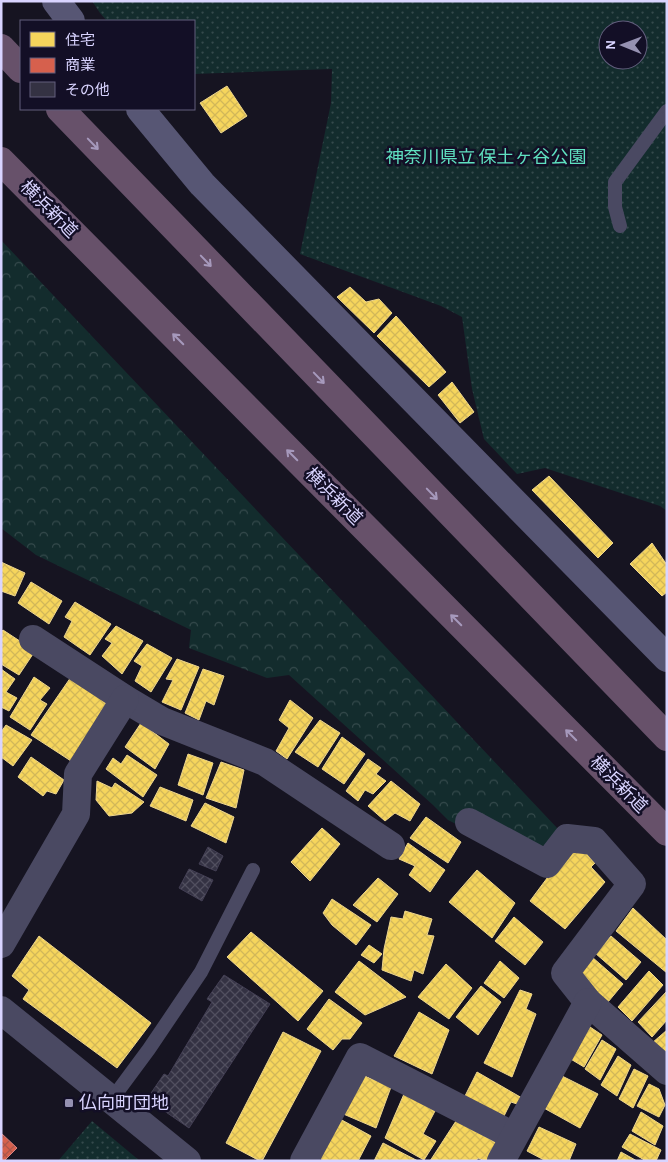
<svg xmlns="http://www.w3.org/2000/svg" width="668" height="1162" font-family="'Alegreya Sans','Noto Sans JP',sans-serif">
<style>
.forest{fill:url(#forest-crowns)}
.park{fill:url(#park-dots);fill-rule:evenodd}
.homes{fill:url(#homes-cross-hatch);stroke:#edd58d}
.shops{fill:url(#shops-cross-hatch);stroke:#d78382}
.building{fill:url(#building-cross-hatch);stroke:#433f54}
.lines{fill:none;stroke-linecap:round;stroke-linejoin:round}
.lane{stroke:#4a4962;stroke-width:14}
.street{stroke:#4a4962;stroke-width:28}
.secondary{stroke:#575674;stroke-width:28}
.highway{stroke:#67516a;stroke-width:28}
.oneway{stroke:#a699bc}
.poi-dot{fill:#9591b1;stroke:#130f26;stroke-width:2}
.labels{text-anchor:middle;stroke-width:5;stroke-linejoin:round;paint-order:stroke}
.park-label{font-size:18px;fill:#5fe0c0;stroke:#130f26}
.street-label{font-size:18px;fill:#d9d4ff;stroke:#130f26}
.poi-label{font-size:18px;fill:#d9d4ff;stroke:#130f26;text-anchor:start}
</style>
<defs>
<pattern id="forest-crowns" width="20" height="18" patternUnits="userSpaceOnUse" patternTransform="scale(1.25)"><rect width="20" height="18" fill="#132c2d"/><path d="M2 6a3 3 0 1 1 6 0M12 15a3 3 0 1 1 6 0" fill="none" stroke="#354a4c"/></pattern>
<pattern id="park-dots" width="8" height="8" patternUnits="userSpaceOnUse" patternTransform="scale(1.25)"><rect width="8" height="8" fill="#132c2d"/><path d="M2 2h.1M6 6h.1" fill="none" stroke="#354a4c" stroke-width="1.8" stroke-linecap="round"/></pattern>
<pattern id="homes-cross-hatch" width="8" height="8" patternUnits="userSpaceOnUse" patternTransform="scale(1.25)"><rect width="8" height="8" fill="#f6d55c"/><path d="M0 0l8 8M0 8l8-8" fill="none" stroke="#d2b759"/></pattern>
<pattern id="shops-cross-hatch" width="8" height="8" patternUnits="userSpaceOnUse" patternTransform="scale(1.25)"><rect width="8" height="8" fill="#d6604d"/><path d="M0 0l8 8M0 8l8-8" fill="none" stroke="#a9564d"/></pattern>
<pattern id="building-cross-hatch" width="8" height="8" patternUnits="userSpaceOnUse" patternTransform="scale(1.25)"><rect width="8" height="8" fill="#343243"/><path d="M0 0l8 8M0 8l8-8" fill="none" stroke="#514f5f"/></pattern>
</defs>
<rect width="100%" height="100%" fill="#161421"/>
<!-- forest -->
<polygon class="forest" points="1,240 559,830 546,845 533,848 473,809 458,825 448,820 433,805 289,675 267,678 189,648 191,630 36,555 1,528"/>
<!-- park -->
<g class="park">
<path d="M 92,1 L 667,1 L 667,511 L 660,506 L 545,468 L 517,474 L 484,439 L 472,389 L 462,317 L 441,306 L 300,254 L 331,103 L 332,69 L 194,74 L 194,21 L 107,21 L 100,13 ZM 608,30 L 638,30 L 638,60 L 608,60 Z"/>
<polygon points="92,1121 140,1161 58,1161"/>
</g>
<!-- homes -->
<g class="homes">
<polygon points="227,86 247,116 221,133 200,103"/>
<polygon points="350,287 366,302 379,299 392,313 374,333 337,297"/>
<polygon points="396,316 446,372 429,387 377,336"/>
<polygon points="452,382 474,412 460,423 438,395"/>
<polygon points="549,476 613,543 598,558 532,490"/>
<polygon points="652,543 667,565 667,592 662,596 630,564"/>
<polygon points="1,562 25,573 15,596 1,591"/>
<polygon points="31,582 62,601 49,624 18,603"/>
<polygon points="75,602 111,624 90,655 64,637 72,621 65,617"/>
<polygon points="116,626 143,641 122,674 102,656 112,643 105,639"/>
<polygon points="3,630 35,651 19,675 1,664 1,632"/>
<polygon points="147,644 172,658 151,692 135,681 142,666 134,661"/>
<polygon points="177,659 199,667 181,710 162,702 173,680 166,679"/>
<polygon points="1,669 15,679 6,692 17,698 9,711 1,707"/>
<polygon points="203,669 224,676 214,705 206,701 199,720 185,713"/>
<polygon points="34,677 50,688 40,700 47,704 30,730 10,717"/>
<polygon points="71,677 103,697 108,709 71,761 31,735"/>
<polygon points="290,700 313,718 287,759 276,751 289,728 279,720"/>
<polygon points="320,720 340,733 318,767 295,752"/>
<polygon points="141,723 169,744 155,769 125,747"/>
<polygon points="6,725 32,740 13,766 1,757 1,732"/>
<polygon points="342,737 365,754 344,784 322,769"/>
<polygon points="188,754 213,763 203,795 178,785"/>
<polygon points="127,755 157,775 143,797 106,769 113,758 121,764"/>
<polygon points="31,757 64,780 56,794 47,791 43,796 18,777"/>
<polygon points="368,759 381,768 376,774 386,781 373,794 365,790 358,801 346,791"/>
<polygon points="221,762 244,770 236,808 206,798"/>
<polygon points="97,781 112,788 115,783 144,802 132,813 109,816 96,800"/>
<polygon points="391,781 420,804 410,821 395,813 385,821 368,806"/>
<polygon points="160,787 193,800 186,821 150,806"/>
<polygon points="205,803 234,817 226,843 191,826"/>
<polygon points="426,817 461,842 448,863 410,838"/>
<polygon points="322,828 340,844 310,881 291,862"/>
<polygon points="408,843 445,870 430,892 409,875 415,866 399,859"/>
<polygon points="582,848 595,863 591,867 605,882 565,929 530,901 568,850"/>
<polygon points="477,870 515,903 492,938 449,902"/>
<polygon points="378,878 398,894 377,922 353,905"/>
<polygon points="332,899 371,925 356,945 332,925 323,913"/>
<polygon points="633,908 667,940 667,973 616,931"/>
<polygon points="405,911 432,919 427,935 434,936 423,974 414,970 411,981 382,970 384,949 391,917 403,919"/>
<polygon points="514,917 543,942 525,965 495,941"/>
<polygon points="251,932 323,991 298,1021 227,957"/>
<polygon points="39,936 151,1023 117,1068 23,999 29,990 12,976"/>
<polygon points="611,936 641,962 626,980 595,953"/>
<polygon points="369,945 382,954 374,963 361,955"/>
<polygon points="592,957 623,984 608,1002 576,973"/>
<polygon points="359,961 406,997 365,1015 335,992"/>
<polygon points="500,961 519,978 504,998 484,983"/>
<polygon points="446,964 472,988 449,1019 418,997"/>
<polygon points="649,971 663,985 632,1021 618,1007"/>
<polygon points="481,986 501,1002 478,1035 456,1017"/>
<polygon points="520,990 532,994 526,1009 536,1014 512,1077 484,1063"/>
<polygon points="667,991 667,1020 652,1037 638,1022"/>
<polygon points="329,999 362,1023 350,1039 342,1039 333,1050 307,1029"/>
<polygon points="419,1012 449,1030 432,1074 394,1056"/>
<polygon points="587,1025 602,1035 584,1067 569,1058"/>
<polygon points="667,1030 667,1057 652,1043"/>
<polygon points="283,1032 321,1051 262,1161 260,1161 226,1143"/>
<polygon points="602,1040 616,1049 600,1080 585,1069"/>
<polygon points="618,1056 631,1065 617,1096 601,1085"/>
<polygon points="634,1069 648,1076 633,1108 619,1099"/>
<polygon points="477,1072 522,1098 517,1104 511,1102 503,1118 464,1098"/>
<polygon points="360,1074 391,1087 376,1128 341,1113"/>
<polygon points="558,1074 598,1094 580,1128 542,1107"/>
<polygon points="649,1084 659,1089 665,1105 659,1117 637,1106"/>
<polygon points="404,1094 435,1111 423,1134 436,1141 424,1160 385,1138"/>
<polygon points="641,1112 663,1126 655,1145 632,1131"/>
<polygon points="340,1119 371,1136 358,1161 325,1161 319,1158"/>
<polygon points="456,1121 497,1143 490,1161 485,1161 478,1158 476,1161 430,1161"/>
<polygon points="539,1127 576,1144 569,1161 546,1161 527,1151"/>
<polygon points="630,1134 661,1150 656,1161 646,1161 622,1147"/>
<polygon points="383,1143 418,1161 374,1161"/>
<polygon points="621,1152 637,1161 617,1161"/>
</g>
<!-- shops -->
<polygon class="shops" points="1,1133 17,1148 4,1161 1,1161"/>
<!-- building -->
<g class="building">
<polygon points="208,847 223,856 216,871 199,864"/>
<polygon points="189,869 213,880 202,901 179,888"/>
<polygon points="224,975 270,1004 189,1128 147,1099 164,1074 168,1076 212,1002 207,999"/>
</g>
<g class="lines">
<!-- lane -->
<g class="lane">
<polyline points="620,226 615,207 615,182 667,111"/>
<polyline points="112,1099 149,1049 201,972 253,870"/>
</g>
<!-- street -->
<g class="street">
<polyline points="33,639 125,699 162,721 265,762 391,846"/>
<polyline points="469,822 547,864 567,838 594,841 632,884 565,973 588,1002 667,1071"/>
<polyline points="1,944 76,814 78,774 125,699"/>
<polyline points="1,1010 187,1161"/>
<polyline points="304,1161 360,1057 514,1136"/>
<polyline points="501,1161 588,1002"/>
</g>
<!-- secondary -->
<g class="secondary">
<polyline points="56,1 71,21"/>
<polyline points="140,109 202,184 667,658"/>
</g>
<!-- highway -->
<g class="highway">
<polyline points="1,48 21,69"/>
<polyline points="60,109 667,737"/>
<polyline points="1,161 667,832"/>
</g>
</g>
<!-- one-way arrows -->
<defs><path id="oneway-shaft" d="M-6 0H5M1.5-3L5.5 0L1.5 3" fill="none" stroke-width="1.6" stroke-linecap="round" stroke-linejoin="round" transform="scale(1.25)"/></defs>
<g class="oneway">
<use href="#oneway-shaft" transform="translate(93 144) rotate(46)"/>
<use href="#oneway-shaft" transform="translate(206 261) rotate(46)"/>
<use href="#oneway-shaft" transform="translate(178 339) rotate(-135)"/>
<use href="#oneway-shaft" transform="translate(319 378) rotate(46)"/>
<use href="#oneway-shaft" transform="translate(292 455) rotate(-135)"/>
<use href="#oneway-shaft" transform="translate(432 494) rotate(46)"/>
<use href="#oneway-shaft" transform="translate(456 620) rotate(-135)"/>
<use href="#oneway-shaft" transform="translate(571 735) rotate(-135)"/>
</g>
<!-- markers -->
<rect class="poi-dot" x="64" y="1098" width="10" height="10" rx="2.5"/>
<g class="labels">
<!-- park labels -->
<g class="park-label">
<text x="486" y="163">神奈川県立 保土ヶ谷公園</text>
</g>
<!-- street labels -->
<g class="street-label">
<text transform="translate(49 209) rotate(45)" y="6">横浜新道</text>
<text transform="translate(334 496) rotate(45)" y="6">横浜新道</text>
<text transform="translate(619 784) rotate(45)" y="6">横浜新道</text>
</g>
<!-- poi labels -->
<g class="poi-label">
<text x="79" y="1109">仏向町団地</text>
</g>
</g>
<!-- border -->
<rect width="668" height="1162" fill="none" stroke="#d9d4ff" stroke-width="5"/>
<!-- legend -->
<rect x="20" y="20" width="175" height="90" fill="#130f26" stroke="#625e7d"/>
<rect x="30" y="32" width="25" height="15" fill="#f6d55c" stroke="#625e7d"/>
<text x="65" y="45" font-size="15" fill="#d9d4ff">住宅</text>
<rect x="30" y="58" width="25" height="15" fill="#d6604d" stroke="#625e7d"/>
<text x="65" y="70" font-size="15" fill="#d9d4ff">商業</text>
<rect x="30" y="82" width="25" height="15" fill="#343243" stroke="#625e7d"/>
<text x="65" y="95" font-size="15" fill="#d9d4ff">その他</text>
<!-- north arrow -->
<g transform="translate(623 45) rotate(271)"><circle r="24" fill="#130f26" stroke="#625e7d"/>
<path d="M0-4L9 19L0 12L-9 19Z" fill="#9591b1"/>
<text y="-8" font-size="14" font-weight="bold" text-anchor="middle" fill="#d9d4ff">N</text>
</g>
</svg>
